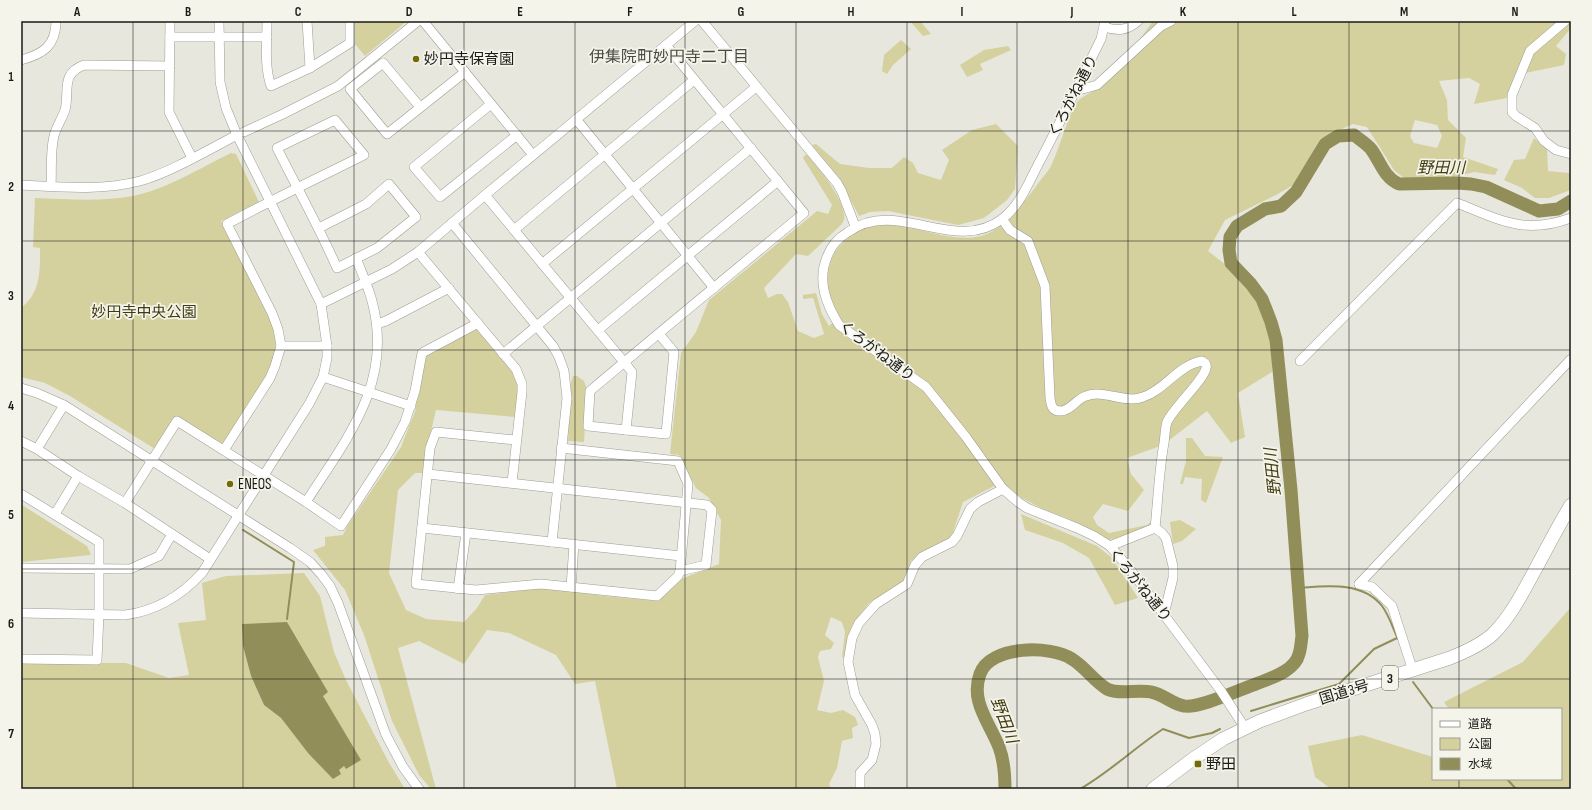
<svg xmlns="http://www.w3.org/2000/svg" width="1592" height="810" font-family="'Sofia Sans Condensed','Noto Sans JP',sans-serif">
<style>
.green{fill:#d4d19f;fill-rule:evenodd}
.water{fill:#918e59}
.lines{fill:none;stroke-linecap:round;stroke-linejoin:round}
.stream{stroke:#918e59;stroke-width:2}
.river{stroke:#918e59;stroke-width:13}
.minor-casing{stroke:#9d9d94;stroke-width:10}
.highway-casing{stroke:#9d9d94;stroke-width:14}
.minor{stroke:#fff;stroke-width:9}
.highway{stroke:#fff;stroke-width:13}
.grid{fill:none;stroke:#1a1a17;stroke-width:1;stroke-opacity:0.55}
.poi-dot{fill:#726c08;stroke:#f5f4eb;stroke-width:1.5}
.labels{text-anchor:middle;stroke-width:3.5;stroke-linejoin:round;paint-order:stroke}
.shield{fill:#f5f4eb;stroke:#5c5b57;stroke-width:1}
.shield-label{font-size:14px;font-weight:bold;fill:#1a1a17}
.poi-label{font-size:15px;fill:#1a1a17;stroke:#f5f4eb;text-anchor:start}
.street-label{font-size:15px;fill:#1a1a17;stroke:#f5f4eb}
.park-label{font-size:15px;fill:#3e3b0f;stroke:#f5f4eb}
.neighbourhood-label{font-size:16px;fill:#4a4a42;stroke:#f5f4eb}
.water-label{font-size:16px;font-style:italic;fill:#403d11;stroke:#f5f4eb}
.neatline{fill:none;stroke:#1a1a17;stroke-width:1.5}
.grid-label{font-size:13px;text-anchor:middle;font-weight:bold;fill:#1a1a17}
</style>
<rect width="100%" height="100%" fill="#e7e7de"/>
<!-- green -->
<g class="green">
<polygon points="354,21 407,21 365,56 355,44"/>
<polygon points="910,21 920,21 931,34 923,36"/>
<path d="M 1153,21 L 1571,21 L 1571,28 L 1556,46 L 1566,54 L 1564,65 L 1515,75 L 1507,98 L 1474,104 L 1480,84 L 1469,78 L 1439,81 L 1447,100 L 1448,120 L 1466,138 L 1463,157 L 1498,169 L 1495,175 L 1474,172 L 1454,177 L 1404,178 L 1394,170 L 1367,127 L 1353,124 L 1320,139 L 1295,184 L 1276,195 L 1225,220 L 1208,251 L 1244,279 L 1267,303 L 1274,342 L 1272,372 L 1238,393 L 1245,437 L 1231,443 L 1207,411 L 1163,445 L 1127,458 L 1131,474 L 1144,490 L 1128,511 L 1103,504 L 1093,517 L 1097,525 L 1109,533 L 1147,525 L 1151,522 L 1154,489 L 1157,480 L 1154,520 L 1149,529 L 1109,540 L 1069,519 L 1043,509 L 1020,497 L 1002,482 L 963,502 L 951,538 L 921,553 L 911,561 L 903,581 L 896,588 L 869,603 L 852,626 L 845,658 L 842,657 L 845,632 L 842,622 L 831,617 L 825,635 L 834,643 L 831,649 L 820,651 L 818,657 L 824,681 L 817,710 L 831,713 L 843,710 L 855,717 L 858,725 L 852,728 L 853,738 L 842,741 L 837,768 L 829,784 L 831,789 L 617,789 L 595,681 L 575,684 L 556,655 L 509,633 L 487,630 L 464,664 L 419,641 L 398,648 L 436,789 L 431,789 L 419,775 L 392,721 L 364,635 L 345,590 L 313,550 L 325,546 L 325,537 L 343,535 L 348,525 L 401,447 L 416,409 L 414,408 L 426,354 L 475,329 L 480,330 C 490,342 513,366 517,380 C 520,391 516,406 515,417 L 436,410 L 431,431 L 424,473 L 415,473 L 398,490 L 389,573 L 406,610 L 426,619 L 464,622 L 477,608 L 485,595 L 542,588 L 605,596 L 657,601 L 681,579 L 719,564 L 721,520 L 709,498 L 696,488 L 679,455 L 670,454 L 681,353 L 696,332 L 709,300 L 817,211 L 828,214 L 832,205 L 803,158 L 805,155 L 807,155 C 818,166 848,204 844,220 C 843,222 842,223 841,225 L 808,256 L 796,254 L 764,288 L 768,298 L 777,294 L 782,294 L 788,302 L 798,331 L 814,338 L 824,334 L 813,298 L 803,299 L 803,295 L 816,293 L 822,314 L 829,326 L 839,317 C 827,292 822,280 834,254 C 837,248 843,243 848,238 C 893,200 951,259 996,229 C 1013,217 1025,201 1037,185 C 1041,179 1046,174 1050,168 C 1054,160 1057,151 1060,143 C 1064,133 1071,110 1076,103 C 1081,97 1092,92 1098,88 C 1113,77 1126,65 1139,52 L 1138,42 ZM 1415,120 L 1437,125 L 1442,136 L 1437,148 L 1414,143 L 1410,136 Z"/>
<polygon points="901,40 911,49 893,65 887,74 882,71 884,55"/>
<polygon points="1008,46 1011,50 980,64 983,70 967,77 960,65 984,50"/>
<polygon points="996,124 1018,146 1015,189 1007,200 984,218 958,225 888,211 870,212 859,216 839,178 812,145 816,144 840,164 869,168 892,168 904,157 913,163 918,173 941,180 949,160 942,150 972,130"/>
<polygon points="1534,138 1547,149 1548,171 1569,173 1571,172 1571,189 1568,191 1549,198 1535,198 1522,188 1504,180 1514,160 1525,159"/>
<path d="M 231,153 L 236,154 L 259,202 L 221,221 L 273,325 L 276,339 L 275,354 L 269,371 L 225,442 L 219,443 L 176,417 L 155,449 L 70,396 L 45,383 L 21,377 L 21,308 C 41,292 40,271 40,248 L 33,247 L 35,198 C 67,199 101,202 133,196 C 167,189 200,168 231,153 Z"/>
<polygon points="573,376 577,376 584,381 587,389 584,442 568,441 571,382"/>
<polygon points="1186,438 1192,438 1205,456 1223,457 1206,503 1201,500 1202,479 1185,477 1183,484 1180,484 1186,461"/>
<polygon points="22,505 87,546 91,555 21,562"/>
<polygon points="1021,514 1097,546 1111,557 1138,598 1115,605 1089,558 1063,543 1025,530"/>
<polygon points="1180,520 1196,529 1182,541 1173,544 1170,522"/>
<path d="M 304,573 L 320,596 L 334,652 L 346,680 L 388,761 L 405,789 L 21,789 L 21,663 L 126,663 L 169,678 L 189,675 L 178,623 L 206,620 L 202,583 L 226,576 ZM 243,646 L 328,692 L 323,695 L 346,769 L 344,766 L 338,770 L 308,753 L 281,718 L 264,705 L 251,676 Z"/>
<polygon points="1571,607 1571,789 1331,789 1315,777 1308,746 1362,735 1433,757 1433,779 1561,779 1561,709 1449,709 1444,702 1523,662"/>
</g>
<!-- water -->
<polygon class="water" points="287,622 328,692 323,696 361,760 346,769 344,766 339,770 341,774 333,779 308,753 281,718 264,705 251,676 243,646 242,624"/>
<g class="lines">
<!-- stream -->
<g class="stream">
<polyline points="243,530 294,562 287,619"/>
<path d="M 1298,588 C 1326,586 1362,581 1382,606 C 1389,615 1393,629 1398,639"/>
<polyline points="1413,682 1433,709"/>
<polyline points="1251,711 1339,684 1374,649 1397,638"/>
<polyline points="1507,779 1516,789"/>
<path d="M 1080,789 C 1110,772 1134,748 1163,729 L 1189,738 L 1212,733 L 1220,729"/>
</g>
<!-- river -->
<path class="river" d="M 1005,789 C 1005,776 1004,760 999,747 C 989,722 970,701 980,674 C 990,645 1051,645 1072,659 C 1085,667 1094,681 1107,689 C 1118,695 1138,689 1151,692 C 1163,694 1172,704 1184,706 C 1198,709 1241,689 1256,684 C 1271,678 1295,671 1299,654 C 1301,648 1301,642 1302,636 L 1291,490 L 1276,340 L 1271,322 L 1262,299 L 1251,284 L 1231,263 L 1229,250 L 1230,237 L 1237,226 L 1265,209 L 1281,206 L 1296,192 L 1325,144 L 1338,136 L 1354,135 C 1359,139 1367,144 1371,149 C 1380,161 1384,178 1399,184 L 1457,183 L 1471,184 L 1486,187 L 1539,211 L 1558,209 L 1571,201"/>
<!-- minor casing -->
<g class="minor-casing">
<g id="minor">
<polyline points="170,21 169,112 192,158"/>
<path d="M 267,21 C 267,42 264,66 271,86 L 310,68 L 350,43 L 350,21"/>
<polyline points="307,21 310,68"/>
<polyline points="423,21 533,155"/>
<polyline points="702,21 837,183 842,192 855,226"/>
<path d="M 1105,21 L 1101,39 C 1081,79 1062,119 1041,159 C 1030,179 1021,205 1002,219 C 954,255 897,197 848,232 C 838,238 831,246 827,257 C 817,281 826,304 839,325 L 926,387 L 966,437 L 1003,489 L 1018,502 L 1027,508 L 1077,528 L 1094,536 L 1110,546 L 1129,568 L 1221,691 L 1245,728"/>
<polyline points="1565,21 1530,51 1512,95 1512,112 1516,116 1535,128 1544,141 1556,150 1571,154"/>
<path d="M 1104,27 C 1117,31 1127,31 1138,21"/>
<polyline points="170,37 267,37"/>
<path d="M 21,60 C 43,54 56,46 56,21"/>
<polyline points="1076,91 1097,85 1161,26 1171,21"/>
<polyline points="491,104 414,167 440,197 517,135"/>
<polyline points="420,107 383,63 350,89 387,134 465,72"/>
<polyline points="576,119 714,288"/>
<polyline points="244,132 283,114 338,86 418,21"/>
<path d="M 21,185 C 60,187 101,191 140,181 C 171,172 208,150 237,135"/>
<path d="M 51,186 C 52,170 50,152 54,136 C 56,127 62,119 65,110 C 70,91 60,74 84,65 L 170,66"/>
<path d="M 485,195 L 624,362 L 632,372 L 626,430 L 588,426 L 590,391 C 661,331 733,272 804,213 L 666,45"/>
<path d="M 1002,219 L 1010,230 L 1028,241 L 1045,286 L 1050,398 C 1051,405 1052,411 1060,411 C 1071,411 1076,399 1086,396 C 1104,389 1125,404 1143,397 C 1165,390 1178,365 1202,361 C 1205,363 1207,364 1206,368 C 1204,380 1174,407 1167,422 C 1165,428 1165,437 1164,443 C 1159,471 1158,500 1155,528"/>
<polyline points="452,223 553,346 559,357 564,371 567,398 552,542"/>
<polyline points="514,230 694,80"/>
<polyline points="418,252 516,369 522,384 522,392 512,483"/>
<polyline points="542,264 756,87"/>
<polyline points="321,304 392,269 418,252 485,195 695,21"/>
<polyline points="377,324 386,321 449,288"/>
<polyline points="598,330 778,181"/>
<polyline points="281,346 327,346"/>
<polyline points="503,354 751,148"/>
<path d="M 1300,361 L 1457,203 C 1500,220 1524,235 1571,218"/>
<polyline points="323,377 411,406"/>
<polyline points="21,388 37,393 64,405 290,548 310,562 321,574 330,586 338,603 386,735 403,767 419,789"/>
<polyline points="626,430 666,434 674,352 659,334"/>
<polyline points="516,440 436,432 430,448 416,584 476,590 541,584 657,596 678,576 680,571 688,484 678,461 561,448"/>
<polyline points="21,441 37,449 78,476 125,503 210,559"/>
<polyline points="37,449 64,405"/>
<path d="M 224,450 L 270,378 L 275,366 L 281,346 L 278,329 L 272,313 L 227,224 C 272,200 318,178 364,155 L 335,120 L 277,148 C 297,188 319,227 337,268 L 377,248 L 416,217 L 389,184 L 366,204 L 319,228"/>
<polyline points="428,474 707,505 712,510 706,565 680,571"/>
<polyline points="21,494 99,542 99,614 97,660 21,659"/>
<path d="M 306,502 C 347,438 394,382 372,301 C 368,286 362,273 356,258"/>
<polyline points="125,503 177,421 306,502 341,526 391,449 405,422 415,391 422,353 478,323"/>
<polyline points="55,514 78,476"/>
<polyline points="422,528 681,556"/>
<polyline points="1155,528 1162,533 1166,538 1173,566 1173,578 1164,614"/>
<polyline points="1110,546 1155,528"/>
<polyline points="21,568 130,569 159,556 172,534"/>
<polyline points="1359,584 1571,359"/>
<polyline points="1359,584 1372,587 1392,606 1413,671"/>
<polyline points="571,587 574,544"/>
<polyline points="458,589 466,533"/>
<path d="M 21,613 L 125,615 C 156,611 181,596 202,573 L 309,404 L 323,377 L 327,358 L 327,346 L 321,304 L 237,135 L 226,108 L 220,82 L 219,21"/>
<polyline points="860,789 860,773 872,760 876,744 875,734 872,725 855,695 848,662 852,638 859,623 876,604 907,584 915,565 922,557 952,542 957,536 970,509 978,502 1003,489"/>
</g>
</g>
<!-- highway casing -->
<g class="highway-casing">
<path id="highway" d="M 1153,789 L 1193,759 L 1223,739 L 1260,721 L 1306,704 L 1450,658 C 1465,652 1481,645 1493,634 C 1511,616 1523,592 1535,570 C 1547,548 1558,526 1571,505"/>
</g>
<!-- minor -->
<use href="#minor" class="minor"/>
<!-- highway -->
<use href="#highway" class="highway"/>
</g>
<!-- grid -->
<path class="grid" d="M 133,21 L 133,789M 243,21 L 243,789M 354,21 L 354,789M 464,21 L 464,789M 575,21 L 575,789M 685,21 L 685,789M 796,21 L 796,789M 907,21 L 907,789M 1017,21 L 1017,789M 1128,21 L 1128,789M 1238,21 L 1238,789M 1349,21 L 1349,789M 1459,21 L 1459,709M 21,131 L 1571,131M 21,241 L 1571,241M 21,350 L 1571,350M 21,460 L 1571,460M 21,569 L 1571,569M 21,679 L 1571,679M 1459,779 L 1459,789"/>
<!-- markers -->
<g class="poi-dot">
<circle cx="416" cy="59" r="4"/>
<circle cx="230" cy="484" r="4"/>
<rect x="1194" y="760" width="8" height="8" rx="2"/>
</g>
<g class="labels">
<!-- shield labels -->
<rect class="shield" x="1382" y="666" width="16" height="24" rx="3"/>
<g class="shield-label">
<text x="1390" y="683">3</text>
</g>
<!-- poi labels -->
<g class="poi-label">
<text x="424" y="64">妙円寺保育園</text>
<text x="238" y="489">ENEOS</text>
<text x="1206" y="769">野田</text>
</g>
<!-- street labels -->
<g class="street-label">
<text transform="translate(1073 96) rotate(-63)" y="5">くろがね通り</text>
<text transform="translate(877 351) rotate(37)" y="5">くろがね通り</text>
<text transform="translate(1140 585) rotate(51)" y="5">くろがね通り</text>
<text transform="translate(1344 692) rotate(-17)" y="5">国道3号</text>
</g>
<!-- park labels -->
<g class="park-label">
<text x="144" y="317">妙円寺中央公園</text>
</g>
<!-- neighbourhood labels -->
<g class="neighbourhood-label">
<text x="669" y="62">伊集院町妙円寺二丁目</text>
</g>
<!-- water labels -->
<g class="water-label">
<text x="1441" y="173">野田川</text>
<text transform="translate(1272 472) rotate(-96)" y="6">野田川</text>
<text transform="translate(1005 720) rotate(69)" y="6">野田川</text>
</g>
</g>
<!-- border -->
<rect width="1592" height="810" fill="none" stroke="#f5f4eb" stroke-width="44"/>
<!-- legend -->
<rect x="1432" y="708" width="130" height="72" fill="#f5f4eb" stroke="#9d9d96"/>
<rect x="1440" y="721" width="20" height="6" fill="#ffffff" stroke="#9d9d96"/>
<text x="1468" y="728" font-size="12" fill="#1a1a17">道路</text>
<rect x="1440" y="738" width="20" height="12" fill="#d4d19f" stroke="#9d9d96"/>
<text x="1468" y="748" font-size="12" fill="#1a1a17">公園</text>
<rect x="1440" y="758" width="20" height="12" fill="#918e59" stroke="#9d9d96"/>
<text x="1468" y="768" font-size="12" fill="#1a1a17">水域</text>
<rect x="22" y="22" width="1548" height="766" class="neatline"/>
<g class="grid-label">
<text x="77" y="16">A</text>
<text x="188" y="16">B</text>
<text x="298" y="16">C</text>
<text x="409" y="16">D</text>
<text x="520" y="16">E</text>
<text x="630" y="16">F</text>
<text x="741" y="16">G</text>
<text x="851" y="16">H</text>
<text x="962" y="16">I</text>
<text x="1072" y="16">J</text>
<text x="1183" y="16">K</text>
<text x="1294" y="16">L</text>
<text x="1404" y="16">M</text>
<text x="1515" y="16">N</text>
<text x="11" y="81">1</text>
<text x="11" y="191">2</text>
<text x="11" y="300">3</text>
<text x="11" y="410">4</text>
<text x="11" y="519">5</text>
<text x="11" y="628">6</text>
<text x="11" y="738">7</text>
</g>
</svg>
